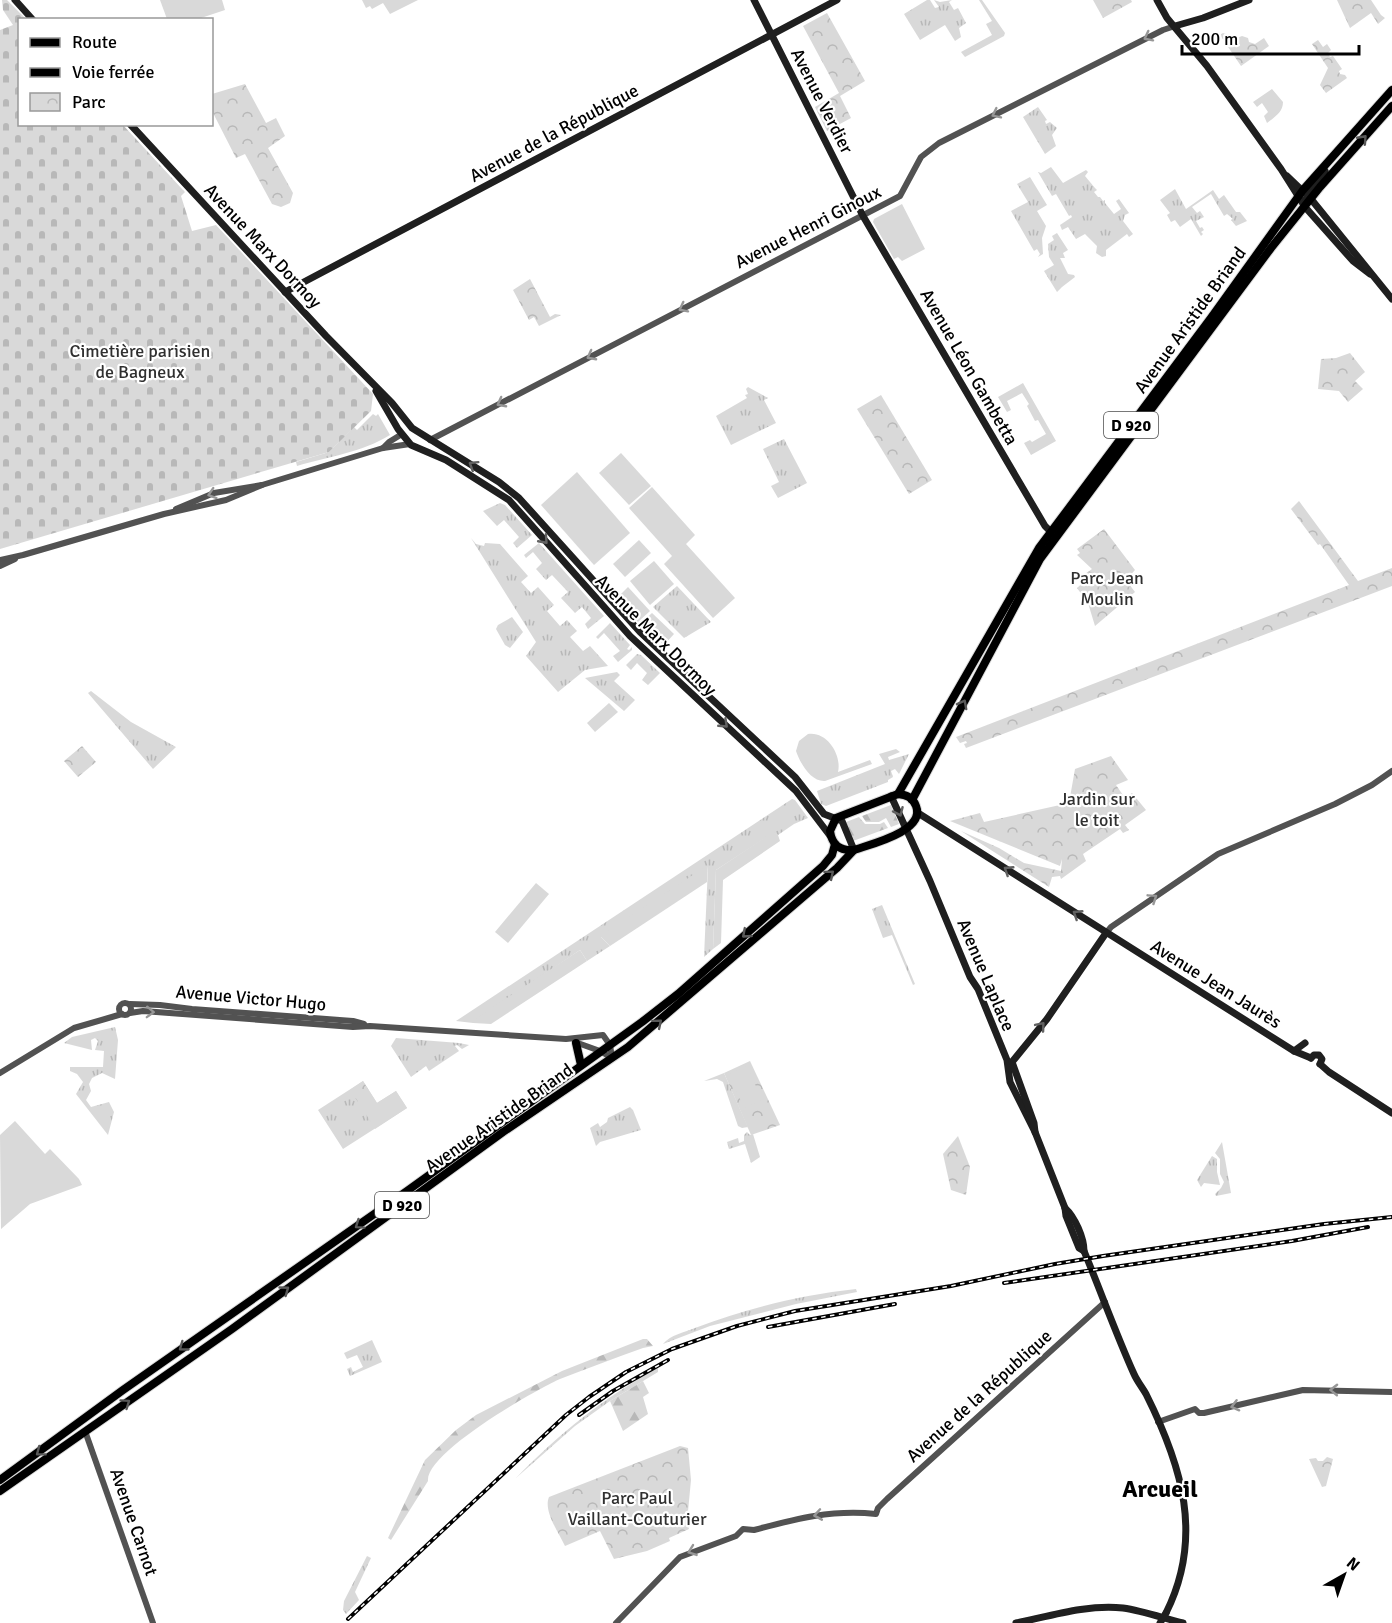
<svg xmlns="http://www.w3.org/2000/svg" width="1392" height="1623" font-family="Signika,sans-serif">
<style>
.grass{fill:url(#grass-tufts)}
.forest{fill:url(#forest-firs)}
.cemetery{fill:url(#cemetery-stones)}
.park{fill:url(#park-crowns)}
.garden{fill:#d9d9d9}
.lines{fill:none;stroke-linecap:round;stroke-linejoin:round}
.primary-casing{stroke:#dbdbdb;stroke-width:10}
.tertiary{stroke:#525252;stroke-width:6}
.secondary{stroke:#1f1f1f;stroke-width:7}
.primary{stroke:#000;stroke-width:8}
.rail-casing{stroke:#000;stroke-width:4}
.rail{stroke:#fff;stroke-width:1.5;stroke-dasharray:4.5;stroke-linecap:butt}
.secondary-bridge{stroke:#1f1f1f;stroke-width:7}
.oneway{stroke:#979797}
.oneway2{stroke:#595959}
.oneway3{stroke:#626262}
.labels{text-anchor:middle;stroke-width:4.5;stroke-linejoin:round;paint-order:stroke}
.shield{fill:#fff;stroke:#4c4c4c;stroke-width:1.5}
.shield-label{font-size:16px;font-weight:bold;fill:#000}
.street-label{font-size:18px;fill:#000;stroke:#fff}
.park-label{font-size:18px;fill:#303030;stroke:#fff}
.district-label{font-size:24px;font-weight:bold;fill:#000;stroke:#fff}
</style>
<defs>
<pattern id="grass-tufts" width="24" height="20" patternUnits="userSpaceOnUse" patternTransform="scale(1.5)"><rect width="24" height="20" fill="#d9d9d9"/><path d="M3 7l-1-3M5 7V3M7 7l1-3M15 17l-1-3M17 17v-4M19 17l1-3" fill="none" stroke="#b8b8b8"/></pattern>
<pattern id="forest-firs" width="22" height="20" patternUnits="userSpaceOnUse" patternTransform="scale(1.5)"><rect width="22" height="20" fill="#d9d9d9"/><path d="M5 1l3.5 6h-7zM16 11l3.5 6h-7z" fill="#b8b8b8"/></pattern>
<pattern id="cemetery-stones" width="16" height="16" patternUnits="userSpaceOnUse" patternTransform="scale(1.5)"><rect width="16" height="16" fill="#d9d9d9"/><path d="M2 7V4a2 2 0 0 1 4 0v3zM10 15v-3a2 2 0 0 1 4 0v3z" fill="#b8b8b8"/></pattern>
<pattern id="park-crowns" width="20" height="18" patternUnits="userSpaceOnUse" patternTransform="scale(1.5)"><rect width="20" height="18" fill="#d9d9d9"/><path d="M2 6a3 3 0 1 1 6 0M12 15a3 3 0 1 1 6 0" fill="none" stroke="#b8b8b8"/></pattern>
</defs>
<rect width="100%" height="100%" fill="#fff"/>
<!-- grass -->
<g class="grass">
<polygon points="927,0 930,0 935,8 939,7 934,0 940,2 952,0 949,2 954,10 958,8 966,23 959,28 961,37 955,41 945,25 920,40 904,14"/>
<polygon points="1038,107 1047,120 1045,121 1046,124 1050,122 1057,128 1052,135 1056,146 1045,154 1023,117"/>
<polygon points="1051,167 1063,183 1086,170 1088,172 1085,176 1095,188 1097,190 1094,192 1098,197 1100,197 1103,201 1105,200 1105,203 1114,214 1121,209 1116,201 1119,199 1129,213 1125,215 1123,221 1133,234 1129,237 1127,234 1106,250 1106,256 1102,257 1096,253 1097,246 1085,234 1076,239 1068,227 1062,230 1060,225 1072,217 1071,215 1069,216 1056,194 1052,196 1038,172 1041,173"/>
<polygon points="1030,177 1047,205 1037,211 1046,226 1042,238 1043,254 1038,257 1040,254 1037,249 1034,251 1011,211 1028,202 1017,184"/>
<polygon points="1175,189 1186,209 1213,190 1219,199 1224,195 1236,212 1240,212 1247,221 1236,226 1231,220 1233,219 1227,214 1224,216 1211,194 1192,207 1197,213 1200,211 1204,217 1196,221 1200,228 1202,227 1204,230 1201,232 1203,234 1201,236 1191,219 1180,227 1175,220 1171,222 1167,215 1170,213 1160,200"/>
<polygon points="1057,233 1068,250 1063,253 1065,258 1060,258 1068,274 1074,275 1075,277 1062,287 1057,292 1044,271 1054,265 1049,257 1048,244 1054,240 1052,236"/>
<polygon points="748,387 768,398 764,400 776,423 731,445 716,416 747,398 745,395 748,394 746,389"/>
<path d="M 373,414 L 376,416 L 378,414 L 390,435 C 363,452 327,457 297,466 L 296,462 L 329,452 L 354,427 L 357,430 Z"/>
<polygon points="784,439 807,483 778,498 771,486 779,482 763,449"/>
<polygon points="500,503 505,505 532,535 517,548 513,543 519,537 504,520 497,526 483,511"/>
<polygon points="471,538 476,544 484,546 485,543 500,544 528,576 521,582 531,593 538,587 554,605 547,611 560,626 567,620 577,631 570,637 583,651 590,646 608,666 585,670 558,692 526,656 536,642"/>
<polygon points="539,543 604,616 588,629 585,624 591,618 582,607 575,613 561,598 568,592 552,575 546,580 536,569 542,563 533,552 526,558 524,555"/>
<polygon points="677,586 711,622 684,638 653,607"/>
<polygon points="512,617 523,632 510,648 505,645 496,629 498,625"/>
<polygon points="610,623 630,645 627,649 629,650 632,647 632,650 618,662 613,656 620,651 604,633 598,639 596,637"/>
<polygon points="637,654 641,655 660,673 648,685 642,680 647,673 637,663 631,670 626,665"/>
<polygon points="617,672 620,675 614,681 635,700 624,711 585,678"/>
<polygon points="91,691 131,722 176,747 153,769 88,693"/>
<polygon points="876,749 879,754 896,749 900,752 888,757 889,760 909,754 899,774 895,769 891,771 893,777 888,780 888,782 826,806 821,804 817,791 885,764"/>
<polygon points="792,799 795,800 808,818 794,824 778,835 773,833 716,870 713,949 704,957 708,866 601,937 610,946 587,961 580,950 473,1023 456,1021"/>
<polygon points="882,905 915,984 913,985 892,935 883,938 872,909"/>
<polygon points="115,1027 118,1040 115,1079 102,1073 92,1078 89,1084 91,1091 86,1100 91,1107 109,1102 114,1112 108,1135 76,1094 83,1082 77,1074 70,1071 70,1067 103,1067 104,1051 95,1050 98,1041 95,1038 91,1040 92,1050 64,1043 72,1037"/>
<polygon points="396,1038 459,1043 469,1045 462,1049 457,1045 455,1046 459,1051 429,1071 426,1066 411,1077 391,1046"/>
<polygon points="724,1073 748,1127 742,1128 738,1126 723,1082 717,1079 704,1081"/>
<polygon points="363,1081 377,1103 396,1091 407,1108 343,1149 318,1110"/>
<polygon points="630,1107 633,1110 641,1130 600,1142 596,1146 590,1128 598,1123 600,1127 607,1122 608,1118"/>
<polygon points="747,1132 750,1135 753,1134 760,1157 751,1163 745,1144 729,1149 727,1142 738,1138 739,1143 744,1141 744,1135"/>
<polygon points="1222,1142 1231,1193 1216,1196 1215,1194 1221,1188 1224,1182 1220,1174 1220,1159 1215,1153"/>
<polygon points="1212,1156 1217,1159 1217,1172 1220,1185 1204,1183 1201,1187 1197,1180"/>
<path d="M 856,1289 L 857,1292 L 796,1304 L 710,1326 L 663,1344 C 670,1335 685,1332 695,1328 C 748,1308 800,1295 856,1289 Z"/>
<polygon points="372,1340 382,1362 350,1376 347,1369 351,1367 353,1372 363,1367 357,1355 347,1359 344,1353"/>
<path d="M 658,1368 L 658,1372 L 610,1401 L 575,1426 L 516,1478 C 559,1434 604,1397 658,1368 Z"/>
<polygon points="367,1556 371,1558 355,1592 359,1600 346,1614 343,1610 344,1601"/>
</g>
<!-- forest -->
<g class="forest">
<polygon points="891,805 899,824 891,827 886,818 879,822 866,822 862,816"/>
<polygon points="859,817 865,824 880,824 884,822 888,828 853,841 846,822"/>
<path d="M 643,1339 L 647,1339 L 653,1346 L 643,1348 C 615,1358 588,1368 560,1379 C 535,1390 425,1453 428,1481 L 391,1540 L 388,1538 L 425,1460 L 456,1430 L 476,1415 L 562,1371 Z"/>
<polygon points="643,1381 649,1393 643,1397 648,1414 623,1431 610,1401"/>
</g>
<!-- cemetery -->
<polygon class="cemetery" points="2,0 7,0 26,19 20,20 20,124 123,125 183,190 185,192 181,196 192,231 216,225 373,394 371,411 329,452 0,549 0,30 13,25 3,10"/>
<!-- park -->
<g class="park">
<polygon points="1093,0 1131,0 1132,2 1103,18"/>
<polygon points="1337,0 1371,0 1381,15 1385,18 1378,24 1371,13 1350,28"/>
<polygon points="827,13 865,81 840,96 851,118 827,131 815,107 839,93 803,26"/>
<polygon points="1223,33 1237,38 1242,36 1248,38 1249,42 1255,44 1264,38 1269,46 1241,66 1220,35 1216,37"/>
<polygon points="1318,40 1323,47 1327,44 1331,50 1328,53 1330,57 1333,56 1342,69 1339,71 1340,74 1345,75 1347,78 1326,93 1320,85 1328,68 1312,44"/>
<polygon points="245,84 266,123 276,118 285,136 268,148 293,193 290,203 281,207 272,204 245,154 236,158 212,111 212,94"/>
<polygon points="530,279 550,317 555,314 561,315 539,326 534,317 529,320 513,290"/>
<polygon points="1350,353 1365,372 1355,381 1363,389 1348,402 1339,391 1318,389 1321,359 1336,358"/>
<polygon points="881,395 932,480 909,494 857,409"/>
<polygon points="1299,501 1358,581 1392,568 1392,586 966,748 964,744 967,743 966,741 960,743 956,737 1349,585 1320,544 1318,545 1291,509"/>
<polygon points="1104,529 1135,570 1126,580 1135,592 1095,626 1088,603 1077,588 1088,578 1085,574 1092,569 1077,555 1080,553 1077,549"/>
<polygon points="82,746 96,762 78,777 64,761"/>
<polygon points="1111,756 1128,780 1116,785 1125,798 1132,793 1146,810 1125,825 1129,830 1123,833 1120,829 1083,854 1086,861 1061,879 1060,876 1052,877 1049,887 961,831 999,848 1024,863 1061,871 1062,859 1060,866 950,821 980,813 984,822 1069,803 1075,769"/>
<polygon points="750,1061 780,1125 751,1135 724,1073"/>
<polygon points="363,1081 377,1103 364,1111 350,1090"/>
<polygon points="958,1136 970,1167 966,1195 951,1190 943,1154"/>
<path d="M 680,1446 L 688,1448 L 691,1480 L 687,1522 L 689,1529 L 669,1538 L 670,1541 L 647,1551 L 614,1559 L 600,1531 L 565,1546 C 559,1533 543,1511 549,1497 Z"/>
<polygon points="1327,1457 1333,1459 1326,1486 1322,1487 1309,1459 1316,1458 1318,1461 1323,1461"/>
</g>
<!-- garden -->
<g class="garden">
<polygon points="160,0 222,0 225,10 198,19 167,19"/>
<polygon points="362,0 418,0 390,14 383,3 372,9 370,6 366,8"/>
<polygon points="979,0 982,0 1005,33 1004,36 965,57 961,52 992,35 986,24 992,21"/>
<path d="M 1272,89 L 1283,102 C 1283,112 1276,116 1267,123 L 1264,116 L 1268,112 L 1262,103 L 1257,107 L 1253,102 Z"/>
<polygon points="902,204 925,249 902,261 898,257 894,259 873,222 874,219"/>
<polygon points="1023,383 1056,441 1031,455 1024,443 1030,440 1032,442 1046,434 1038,420 1035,421 1027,406 1029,404 1022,393 1007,401 1011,410 1007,412 998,397"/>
<polygon points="621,453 651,486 629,505 599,473"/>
<polygon points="577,472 630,533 594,565 541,505"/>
<polygon points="652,487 695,535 686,544 735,598 713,618 664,564 672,556 629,508"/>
<polygon points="639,540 651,553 625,577 613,564"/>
<polygon points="654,561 674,584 650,605 630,581"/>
<polygon points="628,587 650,611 638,622 617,598"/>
<polygon points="652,613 674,634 664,645 641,623"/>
<polygon points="609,703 618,712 595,732 587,723"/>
<path d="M 808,734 C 827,731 842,755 838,772 L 870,760 L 872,764 L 825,781 C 811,782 800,763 796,751 L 799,741 Z"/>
<polygon points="773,832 778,835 780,841 723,880 721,943 713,949 716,870"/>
<polygon points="708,865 707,882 610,946 600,936"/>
<polygon points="536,883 549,894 508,943 495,932"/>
<polygon points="580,950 587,961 491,1024 473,1023 472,1021"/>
<polygon points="747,1066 762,1100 744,1108 729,1074"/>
<polygon points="396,1091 407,1108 375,1129 364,1111"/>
<polygon points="15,1121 45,1154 50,1149 79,1179 82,1185 30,1204 1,1229 0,1135"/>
</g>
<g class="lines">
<!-- primary casing -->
<g class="primary-casing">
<g id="primary">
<polyline points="898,794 1039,548 1211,318 1303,190 1392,90"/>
<path d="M 898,794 C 906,795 913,797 916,806 C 926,831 871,844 854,850 C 840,851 832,845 830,831 L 836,818 Z"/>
<polyline points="912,800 1040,559 1271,248 1320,187 1392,106"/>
<polyline points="576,1043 581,1065"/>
<polyline points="0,1480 123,1390 407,1191 642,1022 678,994 823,866 832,855 835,844"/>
<polyline points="0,1491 232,1329 503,1132 628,1047 837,868 854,850"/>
</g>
</g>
<!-- tertiary -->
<g class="tertiary">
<polyline points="430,440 900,196 921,157 939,143 1163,30 1175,26"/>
<polyline points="383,448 389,442 402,434"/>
<polyline points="176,509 214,493 262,485 383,448 410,444"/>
<polyline points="0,560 23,555 164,514 226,500 262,485"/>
<polyline points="0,566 15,559"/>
<polyline points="1106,933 1111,927 1218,854 1335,804 1372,785 1392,771"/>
<circle cx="125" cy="1009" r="6"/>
<polyline points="130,1004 160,1005 192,1009 353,1021 364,1024"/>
<polyline points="130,1013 143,1011 353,1027 370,1026 566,1039 603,1035 610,1045 612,1058"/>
<polyline points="575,1042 600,1051 612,1058"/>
<polyline points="0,1073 74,1028 122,1014"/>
<polyline points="1158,1422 1195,1409 1199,1413 1204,1413 1303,1390 1392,1392"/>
<polyline points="85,1431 153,1623"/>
<path d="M 616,1623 L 680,1557 L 736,1536 L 743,1529 L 754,1530 C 795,1519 833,1509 876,1514 L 878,1508 L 887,1499 L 1105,1302"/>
</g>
<!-- secondary -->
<g class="secondary">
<polyline points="15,0 33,20"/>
<polyline points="754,0 863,216 1045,526 1051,532"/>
<polyline points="1157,0 1167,18 1207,66 1281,169 1305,207 1353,261 1370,274"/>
<polyline points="1175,26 1203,18 1249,0"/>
<polyline points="130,124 326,336 392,403 412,428 499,482 519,498 640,632 795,777 824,814 842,821 854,850"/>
<polyline points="1287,176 1311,199 1392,299"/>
<polyline points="1306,199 1313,185 1325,171"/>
<polyline points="285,292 837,0"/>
<polyline points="376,391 398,429 411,445 446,460 509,500 630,636 796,791 831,837"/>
<path d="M 891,796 L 930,881 L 970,977 L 978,989 L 1007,1060 L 1010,1082 L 1035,1132 L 1065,1208 L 1066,1216 L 1079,1248 L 1084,1251 C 1101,1292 1116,1334 1134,1374 C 1137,1381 1142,1387 1146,1394 C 1182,1466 1204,1537 1166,1613"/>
<polyline points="918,813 1294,1051 1311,1058"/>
<polyline points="1294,1051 1305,1043"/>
<polyline points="1311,1058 1314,1055 1319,1055 1322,1059 1320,1064"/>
<polyline points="1320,1064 1329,1072 1392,1113"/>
<polyline points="1035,1132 1034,1123 1012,1062 1047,1019 1106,933"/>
<path d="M 1065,1208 C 1075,1217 1084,1238 1084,1251"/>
<path d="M 1016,1623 C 1050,1616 1088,1604 1123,1608 C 1143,1611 1163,1618 1183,1623"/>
</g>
<!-- primary -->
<use href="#primary" class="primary"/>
<!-- rail casing -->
<g class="rail-casing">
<g id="rail">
<polyline points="1004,1283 1292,1241 1368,1227"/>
<polyline points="768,1327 895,1304"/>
<polyline points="579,1415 613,1391 668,1360"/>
<polyline points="348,1619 566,1415 589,1397 626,1372 672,1349 737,1326 795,1311 951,1286 1055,1264 1103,1256 1324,1224 1392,1217"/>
</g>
</g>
<!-- rail -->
<use href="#rail" class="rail"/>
<!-- secondary-bridge -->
<polyline class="secondary-bridge" points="1160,1623 1166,1613"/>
</g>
<!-- one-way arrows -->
<defs><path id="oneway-chevron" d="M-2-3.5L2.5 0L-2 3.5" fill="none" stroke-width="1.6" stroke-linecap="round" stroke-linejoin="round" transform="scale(1.5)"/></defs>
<g class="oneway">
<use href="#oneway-chevron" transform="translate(1148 37) rotate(153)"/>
<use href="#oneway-chevron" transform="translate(996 114) rotate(154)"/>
<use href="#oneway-chevron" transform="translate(683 308) rotate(153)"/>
<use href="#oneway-chevron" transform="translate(591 356) rotate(152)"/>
<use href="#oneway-chevron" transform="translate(501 403) rotate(152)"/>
<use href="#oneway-chevron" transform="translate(212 494) rotate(162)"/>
<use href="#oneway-chevron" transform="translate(1153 898) rotate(-34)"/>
<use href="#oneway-chevron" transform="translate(150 1012) rotate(2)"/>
<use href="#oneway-chevron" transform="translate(1334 1390) rotate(-179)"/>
<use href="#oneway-chevron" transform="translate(1235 1406) rotate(166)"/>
<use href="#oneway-chevron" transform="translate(818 1515) rotate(170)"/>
<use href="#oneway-chevron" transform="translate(692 1551) rotate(160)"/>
</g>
<g class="oneway2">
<use href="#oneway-chevron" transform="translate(1363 139) rotate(-48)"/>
<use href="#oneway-chevron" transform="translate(963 704) rotate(-62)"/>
<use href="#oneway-chevron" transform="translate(830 874) rotate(-40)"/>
<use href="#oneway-chevron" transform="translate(746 934) rotate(139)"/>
<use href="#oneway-chevron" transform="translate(658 1023) rotate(-40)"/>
<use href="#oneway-chevron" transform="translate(359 1225) rotate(145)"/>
<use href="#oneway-chevron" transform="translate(285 1290) rotate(-36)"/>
<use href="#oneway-chevron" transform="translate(183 1347) rotate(144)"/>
<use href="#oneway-chevron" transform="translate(126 1403) rotate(-35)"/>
<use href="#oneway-chevron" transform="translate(40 1452) rotate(143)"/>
</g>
<g class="oneway3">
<use href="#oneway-chevron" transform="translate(473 465) rotate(-148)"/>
<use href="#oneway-chevron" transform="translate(544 540) rotate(48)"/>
<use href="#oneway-chevron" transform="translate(724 724) rotate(43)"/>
<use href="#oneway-chevron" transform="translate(899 812) rotate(66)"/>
<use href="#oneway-chevron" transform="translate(1008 870) rotate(-147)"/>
<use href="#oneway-chevron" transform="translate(1077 914) rotate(-147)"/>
<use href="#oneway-chevron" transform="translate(1041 1026) rotate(-50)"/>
</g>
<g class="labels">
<!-- shield labels -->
<g class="shield">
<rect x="1104" y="412" width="54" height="26" rx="4.5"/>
<rect x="375" y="1192" width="54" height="26" rx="4.5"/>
</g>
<g class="shield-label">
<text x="1131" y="431">D 920</text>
<text x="402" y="1211">D 920</text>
</g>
<!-- street labels -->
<g class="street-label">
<text transform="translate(822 101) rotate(63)" y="6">Avenue Verdier</text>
<text transform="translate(554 133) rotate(-28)" y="6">Avenue de la République</text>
<text transform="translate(808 227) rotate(-27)" y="6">Avenue Henri Ginoux</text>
<text transform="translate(263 246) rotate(47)" y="6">Avenue Marx Dormoy</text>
<text transform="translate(1190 320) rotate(-54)" y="6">Avenue Aristide Briand</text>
<text transform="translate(969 367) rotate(60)" y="6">Avenue Léon Gambetta</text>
<text transform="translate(656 635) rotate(45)" y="6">Avenue Marx Dormoy</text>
<text transform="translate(986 975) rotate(67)" y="6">Avenue Laplace</text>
<text transform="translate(1216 984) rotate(32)" y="6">Avenue Jean Jaurès</text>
<text transform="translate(251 998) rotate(5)" y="6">Avenue Victor Hugo</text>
<text transform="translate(499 1118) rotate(-35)" y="6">Avenue Aristide Briand</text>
<text transform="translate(979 1396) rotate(-42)" y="6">Avenue de la République</text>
<text transform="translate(134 1522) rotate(71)" y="6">Avenue Carnot</text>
</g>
<!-- park labels -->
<g class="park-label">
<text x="140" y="357">Cimetière parisien<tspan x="140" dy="21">de Bagneux</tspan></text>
<text x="1107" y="584">Parc Jean<tspan x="1107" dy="21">Moulin</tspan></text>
<text x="1097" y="805">Jardin sur<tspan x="1097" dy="21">le toit</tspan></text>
<text x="637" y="1504">Parc Paul<tspan x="637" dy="21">Vaillant-Couturier</tspan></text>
</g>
<!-- district labels -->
<g class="district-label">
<text x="1160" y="1497">Arcueil</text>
</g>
</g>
<!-- legend -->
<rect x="18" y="18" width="195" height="108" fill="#ffffff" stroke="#999999" stroke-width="1.5"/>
<rect x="30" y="38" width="30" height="9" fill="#000000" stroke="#999999" stroke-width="1.5"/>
<text x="72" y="48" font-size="18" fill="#000000">Route</text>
<rect x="30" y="68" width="30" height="9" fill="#000000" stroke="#999999" stroke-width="1.5"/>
<text x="72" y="78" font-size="18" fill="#000000">Voie ferrée</text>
<rect x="30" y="93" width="30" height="18" fill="url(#park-crowns)" stroke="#999999" stroke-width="1.5"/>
<text x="72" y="108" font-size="18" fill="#000000">Parc</text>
<!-- north arrow -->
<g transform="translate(1344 1575) rotate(40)" stroke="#ffffff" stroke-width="4.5" paint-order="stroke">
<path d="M0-4.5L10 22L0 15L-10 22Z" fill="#000000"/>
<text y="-9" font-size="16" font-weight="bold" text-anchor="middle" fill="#000000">N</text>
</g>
<!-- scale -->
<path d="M1182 45v9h177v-9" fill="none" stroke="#000000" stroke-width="3"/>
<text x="1191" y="45" font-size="18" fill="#000000" stroke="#ffffff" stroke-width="4.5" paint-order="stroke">200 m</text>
</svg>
